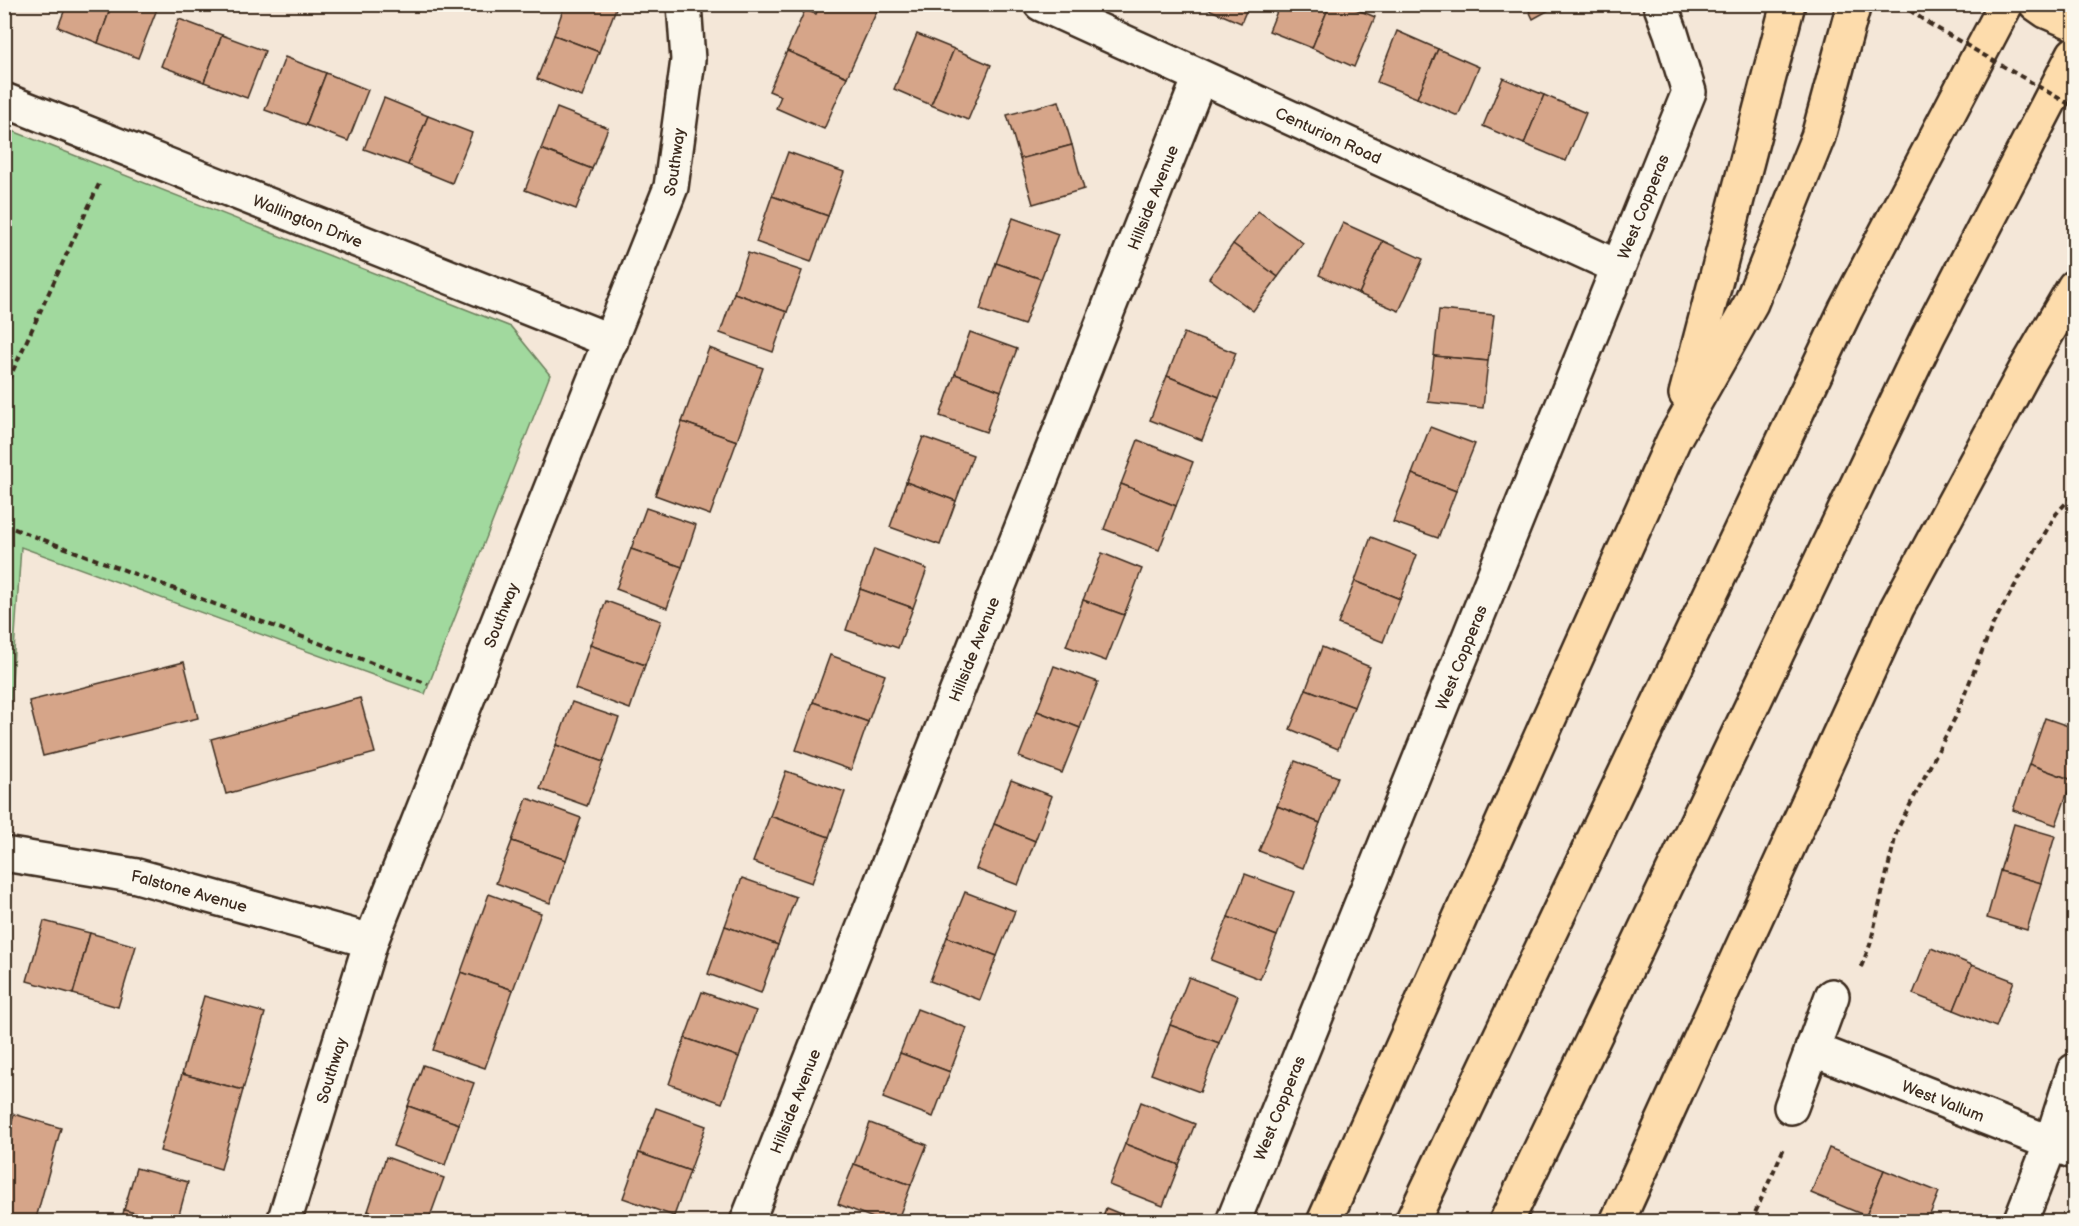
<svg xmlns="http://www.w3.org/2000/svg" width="2079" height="1226" font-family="'Balsamiq Sans',sans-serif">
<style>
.green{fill:#a1d99e;stroke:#6e825e;stroke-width:1.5}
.building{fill:#d6a589;stroke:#3b2a1e;stroke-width:1.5}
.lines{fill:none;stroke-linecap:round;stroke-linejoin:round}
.minor-casing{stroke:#3b2a1e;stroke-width:38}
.trunk-casing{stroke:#3b2a1e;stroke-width:38}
.path{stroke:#3b2a1e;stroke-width:4;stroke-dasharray:6 4.5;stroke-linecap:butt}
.minor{stroke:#fbf7ec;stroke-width:33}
.trunk{stroke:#fddcac;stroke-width:33}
.path-bridge{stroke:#3b2a1e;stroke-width:4;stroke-dasharray:6 4.5;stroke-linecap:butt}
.labels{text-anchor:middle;stroke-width:4.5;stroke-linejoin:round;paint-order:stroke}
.street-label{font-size:16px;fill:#3b2a1e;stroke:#fbf7ec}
</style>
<rect width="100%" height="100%" fill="#f4e7d8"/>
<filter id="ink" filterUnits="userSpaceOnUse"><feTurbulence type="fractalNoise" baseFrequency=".0167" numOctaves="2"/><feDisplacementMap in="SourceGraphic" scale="12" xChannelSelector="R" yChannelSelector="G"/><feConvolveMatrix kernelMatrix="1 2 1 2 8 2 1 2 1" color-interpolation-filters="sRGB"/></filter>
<g filter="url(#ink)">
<!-- green -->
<polygon class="green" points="5,128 511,327 550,375 425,694 21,547 5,785"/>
<!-- building -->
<g class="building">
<polygon points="67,4 112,4 98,43 58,27"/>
<polygon points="112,4 144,4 157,9 138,58 98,43"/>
<polygon points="565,4 609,4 616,8 599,52 554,35"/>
<polygon points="820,4 862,4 877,11 847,77 787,51 805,10 816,14"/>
<polygon points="1202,4 1249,4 1241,23 1201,6"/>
<polygon points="1280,4 1330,4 1312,48 1269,31"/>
<polygon points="1330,4 1344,4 1375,17 1354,67 1312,48"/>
<polygon points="1526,4 1560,4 1533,19"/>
<polygon points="179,19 222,35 204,82 161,66"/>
<polygon points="1397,31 1438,49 1417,98 1377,82"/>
<polygon points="917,34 954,49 931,105 894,89"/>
<polygon points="222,35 265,51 247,98 204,82"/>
<polygon points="554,35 599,52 582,97 537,79"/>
<polygon points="954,49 991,65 968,120 931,105"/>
<polygon points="1438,49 1479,67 1458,116 1417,98"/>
<polygon points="787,51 847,77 824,129 776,108 781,96 769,91"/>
<polygon points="285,57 326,73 306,125 265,110"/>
<polygon points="326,73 368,90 348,141 306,125"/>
<polygon points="1503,78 1544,95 1524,144 1483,126"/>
<polygon points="1544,95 1586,113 1566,161 1524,144"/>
<polygon points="384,98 428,116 408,165 364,149"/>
<polygon points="1059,101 1072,145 1020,159 1007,115"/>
<polygon points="557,108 608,128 592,169 541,149"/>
<polygon points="428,116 472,133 452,183 408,165"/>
<polygon points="1072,145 1084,189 1033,204 1020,159"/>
<polygon points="541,149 592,169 576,209 525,190"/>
<polygon points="788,152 844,172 828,216 772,196"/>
<polygon points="772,196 828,216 811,262 756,242"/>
<polygon points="1258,211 1303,243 1278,277 1233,244"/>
<polygon points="1013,218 1058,234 1041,279 996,263"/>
<polygon points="1343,223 1383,241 1359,294 1319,275"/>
<polygon points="1383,241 1423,259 1399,311 1359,294"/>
<polygon points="1233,244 1278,277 1253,311 1209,278"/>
<polygon points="748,253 802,271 787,312 734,293"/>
<polygon points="996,263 1041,279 1024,325 980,310"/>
<polygon points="734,293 787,312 773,352 720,333"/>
<polygon points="1439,310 1494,315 1488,361 1434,356"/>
<polygon points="970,332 1017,349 1001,391 955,374"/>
<polygon points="1184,333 1236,353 1219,397 1167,376"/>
<polygon points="709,348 763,368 737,441 682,422"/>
<polygon points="1434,356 1488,361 1483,408 1428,402"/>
<polygon points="955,374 1001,391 986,432 940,416"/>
<polygon points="1167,376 1219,397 1202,440 1150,420"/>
<polygon points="682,422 737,441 710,515 655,495"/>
<polygon points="1430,427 1475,444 1456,491 1412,474"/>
<polygon points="923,437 973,455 956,501 906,482"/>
<polygon points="1138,440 1193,462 1176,506 1121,484"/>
<polygon points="1412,474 1456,491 1438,538 1393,522"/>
<polygon points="906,482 956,501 940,545 890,527"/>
<polygon points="1121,484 1176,506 1159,550 1104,529"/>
<polygon points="646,508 696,525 682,567 631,549"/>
<polygon points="1371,537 1417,555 1400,599 1355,581"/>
<polygon points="631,549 682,567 667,608 616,589"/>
<polygon points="874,549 927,569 913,608 860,589"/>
<polygon points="1102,553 1142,569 1124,615 1083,600"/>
<polygon points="1355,581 1400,599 1383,642 1338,624"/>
<polygon points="860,589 913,608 898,648 846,630"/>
<polygon points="1083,600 1124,615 1106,661 1066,646"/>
<polygon points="606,601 661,621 645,665 590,645"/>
<polygon points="590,645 645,665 630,709 575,689"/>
<polygon points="1322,647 1370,667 1354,707 1306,689"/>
<polygon points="830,655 885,675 868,722 813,702"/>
<polygon points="184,662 198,718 43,756 29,701"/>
<polygon points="1054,666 1098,682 1080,728 1037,711"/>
<polygon points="1306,689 1354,707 1338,749 1290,729"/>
<polygon points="360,698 375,753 226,794 211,739"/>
<polygon points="572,702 619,718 603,762 556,745"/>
<polygon points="813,702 868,722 851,770 796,750"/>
<polygon points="1037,711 1080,728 1062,773 1019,757"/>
<polygon points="2045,718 2074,728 2074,774 2072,780 2029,764"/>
<polygon points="556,745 603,762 587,806 540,789"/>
<polygon points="1295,761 1338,777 1320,823 1277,806"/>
<polygon points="2029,764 2072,780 2056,825 2013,810"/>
<polygon points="786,771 845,792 829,837 770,816"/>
<polygon points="1011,780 1052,796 1035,841 994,824"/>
<polygon points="527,798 581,818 566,860 512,841"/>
<polygon points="1277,806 1320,823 1303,868 1259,851"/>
<polygon points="770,816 829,837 812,883 753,862"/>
<polygon points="994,824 1035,841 1018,885 976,869"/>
<polygon points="2014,824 2055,836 2041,883 2000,871"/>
<polygon points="512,841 566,860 550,903 496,883"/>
<polygon points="2000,871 2041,883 2027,930 1987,918"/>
<polygon points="1245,874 1294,892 1277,936 1228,917"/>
<polygon points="742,878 796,897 778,945 725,926"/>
<polygon points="965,892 1015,911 997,956 947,937"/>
<polygon points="489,894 541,913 513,990 461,972"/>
<polygon points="1228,917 1277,936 1260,979 1211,960"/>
<polygon points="44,921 90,933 73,994 27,981"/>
<polygon points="725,926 778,945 761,993 708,974"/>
<polygon points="90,933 136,946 118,1007 73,994"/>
<polygon points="947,937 997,956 980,1000 930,981"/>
<polygon points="1931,948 1972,965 1954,1010 1913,994"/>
<polygon points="1972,965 2014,981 1996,1027 1954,1010"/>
<polygon points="461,972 513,990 485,1068 433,1050"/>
<polygon points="1189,977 1238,996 1219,1043 1170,1025"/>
<polygon points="702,992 756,1011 739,1057 685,1038"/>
<polygon points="204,996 265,1013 243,1090 182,1074"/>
<polygon points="917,1009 967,1028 950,1072 900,1053"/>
<polygon points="1170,1025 1219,1043 1200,1092 1151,1074"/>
<polygon points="685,1038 739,1057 722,1103 669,1084"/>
<polygon points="900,1053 950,1072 933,1117 883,1098"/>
<polygon points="423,1065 474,1083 459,1124 408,1106"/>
<polygon points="182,1074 243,1090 221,1169 160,1151"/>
<polygon points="1141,1102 1195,1124 1179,1165 1125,1144"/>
<polygon points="408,1106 459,1124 445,1165 393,1146"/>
<polygon points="656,1108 706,1126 690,1171 639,1153"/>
<polygon points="14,1114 61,1128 35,1222 4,1222 4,1148"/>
<polygon points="870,1123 927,1145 911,1185 854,1164"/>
<polygon points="1125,1144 1179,1165 1163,1206 1109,1185"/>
<polygon points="1829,1148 1884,1170 1866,1216 1811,1193"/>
<polygon points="639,1153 690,1171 674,1216 623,1198"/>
<polygon points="386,1157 444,1178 428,1222 398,1222 368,1211"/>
<polygon points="854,1164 911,1185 897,1222 883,1222 838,1204"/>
<polygon points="136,1168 188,1182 177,1222 166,1222 124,1210"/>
<polygon points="1884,1170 1939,1192 1927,1222 1881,1222 1866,1216"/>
<polygon points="1106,1208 1140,1222 1101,1222"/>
<polygon points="124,1210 166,1222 121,1222"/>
<polygon points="368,1211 398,1222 364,1222"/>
</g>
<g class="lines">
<!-- minor casing -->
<g class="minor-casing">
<g id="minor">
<path id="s1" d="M 1041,4 L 1618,267"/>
<path id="s2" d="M 4,100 L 611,341"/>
<path id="s3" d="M 4,854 L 137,876 L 371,941"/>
<path id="s4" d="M 1812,1049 L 2074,1152"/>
<polyline points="1791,1107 1832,996"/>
<path id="s5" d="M 284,1222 L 371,941 L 671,187 L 688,60 L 684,4"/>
<path id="s6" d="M 747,1222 L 1200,77"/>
<path id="s7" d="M 1233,1222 L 1689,92 L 1671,33 L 1660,4"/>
<polyline points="2020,1222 2051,1143 2074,1071"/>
</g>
</g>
<!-- trunk casing -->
<g class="trunk-casing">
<g id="trunk">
<polyline points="2036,4 2046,11 2074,23"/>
<polyline points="1686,394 1788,4"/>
<polyline points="1324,1222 1674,439 1751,303 1818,137 1854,4"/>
<polyline points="1412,1222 1846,309 2006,4"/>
<polyline points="1506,1222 1928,336 2074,54"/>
<polyline points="1617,1222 1897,608 2026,369 2074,287"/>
</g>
</g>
<!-- path -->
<g class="path">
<polyline points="1901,4 1928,23"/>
<polyline points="4,390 99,184"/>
<polyline points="4,525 428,684"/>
<polyline points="1861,967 1870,945 1897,830 1955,718 1993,624 2056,514 2074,494"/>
<polyline points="1751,1222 1784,1148"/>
</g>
<!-- minor -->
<use href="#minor" class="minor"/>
<!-- trunk -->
<use href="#trunk" class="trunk"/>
<!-- path-bridge -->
<polyline class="path-bridge" points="1928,23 2074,107"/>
</g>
</g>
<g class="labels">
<!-- street labels -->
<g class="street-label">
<text dy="6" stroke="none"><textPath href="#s1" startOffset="316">Centurion Road</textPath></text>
<text dy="6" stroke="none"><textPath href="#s5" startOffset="1131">Southway</textPath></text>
<text dy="6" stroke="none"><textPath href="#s6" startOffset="1102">Hillside Avenue</textPath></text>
<text dy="6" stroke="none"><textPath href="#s7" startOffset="1095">West Copperas</textPath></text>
<text dy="6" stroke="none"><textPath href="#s2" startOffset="327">Wallington Drive</textPath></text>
<text dy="6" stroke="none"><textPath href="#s5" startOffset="645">Southway</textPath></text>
<text dy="6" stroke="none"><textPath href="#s6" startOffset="616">Hillside Avenue</textPath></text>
<text dy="6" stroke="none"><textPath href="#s7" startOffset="609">West Copperas</textPath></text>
<text dy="6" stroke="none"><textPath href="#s3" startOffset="189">Falstone Avenue</textPath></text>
<text dy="6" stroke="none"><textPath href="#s5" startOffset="159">Southway</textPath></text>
<text dy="6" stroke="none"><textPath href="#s6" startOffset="130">Hillside Avenue</textPath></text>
<text dy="6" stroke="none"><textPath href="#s4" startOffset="141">West Vallum</textPath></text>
<text dy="6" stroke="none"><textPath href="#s7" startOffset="123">West Copperas</textPath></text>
</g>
</g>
<!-- margin -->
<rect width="2079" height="1226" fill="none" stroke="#fbf7ec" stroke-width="24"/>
<rect x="12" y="12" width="2055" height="1202" fill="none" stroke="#3b2a1e" stroke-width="2" filter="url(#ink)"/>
</svg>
